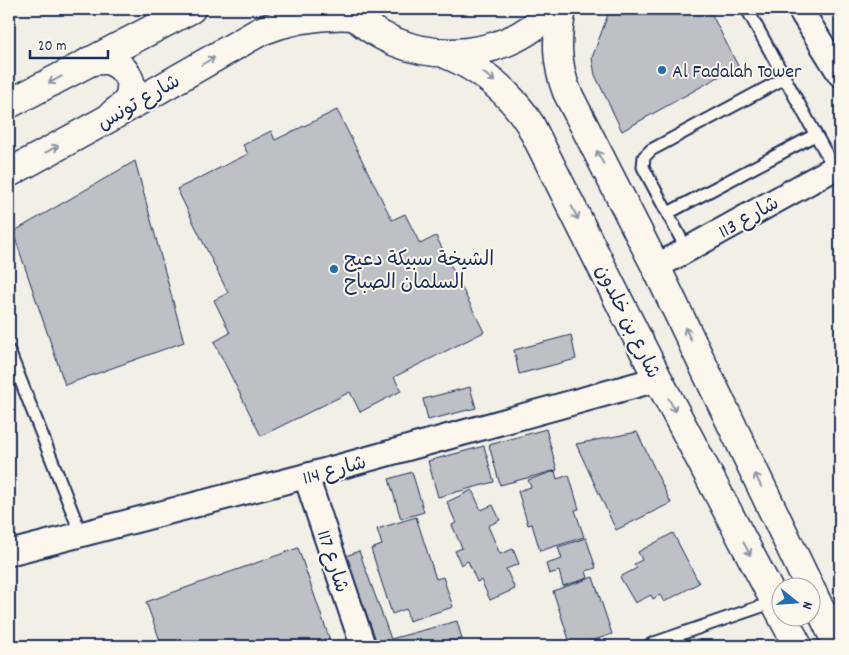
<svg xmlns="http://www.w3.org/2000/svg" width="849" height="655" font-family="Dekko,'Playpen Sans Arabic',sans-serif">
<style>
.building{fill:#bdc0c4;stroke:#1b2f5e}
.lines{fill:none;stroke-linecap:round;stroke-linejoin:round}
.service-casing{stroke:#1b2f5e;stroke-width:15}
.minor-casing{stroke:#1b2f5e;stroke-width:28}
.tertiary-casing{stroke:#1b2f5e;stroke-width:31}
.secondary-casing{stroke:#1b2f5e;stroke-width:31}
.service{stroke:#fbf7ec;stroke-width:11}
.minor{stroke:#fbf7ec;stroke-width:24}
.tertiary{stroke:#fbf7ec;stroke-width:28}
.secondary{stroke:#fbf7ec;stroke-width:28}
.oneway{stroke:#8b93a5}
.poi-dot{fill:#1f6fb2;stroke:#fbf7ec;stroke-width:2}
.labels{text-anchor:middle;stroke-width:4;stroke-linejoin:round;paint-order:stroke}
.poi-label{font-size:20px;fill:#1b2f5e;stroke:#fbf7ec;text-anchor:start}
.street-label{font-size:20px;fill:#1b2f5e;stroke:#fbf7ec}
</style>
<rect width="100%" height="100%" fill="#f2efe6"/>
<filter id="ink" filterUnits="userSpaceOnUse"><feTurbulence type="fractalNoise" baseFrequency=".02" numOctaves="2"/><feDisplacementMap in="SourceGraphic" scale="10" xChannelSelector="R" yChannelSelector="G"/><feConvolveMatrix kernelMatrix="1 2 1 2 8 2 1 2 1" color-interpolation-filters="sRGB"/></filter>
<g filter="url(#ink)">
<!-- building -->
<g class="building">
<polygon points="610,9 709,9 738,66 622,131 595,75 592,58"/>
<polygon points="337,110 392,220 405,214 420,244 436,236 484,332 394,377 401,391 360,412 350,392 261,436 214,342 230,333 214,300 228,293 177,189 248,154 243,145 271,131 275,140"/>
<polygon points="135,161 184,342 65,385 13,232"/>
<polygon points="571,335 576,359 519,374 514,350"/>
<polygon points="470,387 476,408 428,420 423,399"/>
<polygon points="546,429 557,470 500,485 489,445"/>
<polygon points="637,432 671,503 616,530 576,444"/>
<polygon points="484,446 494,482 438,497 428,461"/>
<polygon points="555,471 557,479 569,475 579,509 575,510 584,537 540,551 532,524 528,525 518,491 531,487 528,480"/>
<polygon points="412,472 424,512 401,519 389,479"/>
<polygon points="472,490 481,510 493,505 500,520 488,526 500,554 513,549 519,564 506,569 515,589 490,600 481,580 477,582 468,561 461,565 455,551 462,548 452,525 456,523 447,502"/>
<polygon points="416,517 436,579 443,577 453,607 409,621 406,609 392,614 371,549 382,545 377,529"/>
<polygon points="673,533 699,583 664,602 660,595 653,599 651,595 635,603 620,577 637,568 634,564 642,560 638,552"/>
<polygon points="586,538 596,568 586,571 588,578 563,586 559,571 549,574 546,564 562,559 558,547"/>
<polygon points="298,548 332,646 162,646 146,602"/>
<polygon points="359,551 391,639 457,621 462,639 433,646 378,646 346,556"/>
<polygon points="593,577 612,634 577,646 571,646 553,591"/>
</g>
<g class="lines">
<!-- service casing -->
<g class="service-casing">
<g id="service">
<polyline points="747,9 834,168"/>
<polyline points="668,213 815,135"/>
<polyline points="687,250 643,167 644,157 651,150 785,78"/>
<polyline points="9,351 81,534"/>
<polyline points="648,646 654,643 774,602"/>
</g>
</g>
<!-- minor casing -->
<g class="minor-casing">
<g id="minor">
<polyline points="800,9 840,74"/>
<polyline points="656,267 840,165"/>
<polyline points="306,476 363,646"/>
<polyline points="9,553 306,476 658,379"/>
</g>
</g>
<!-- tertiary casing -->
<g class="tertiary-casing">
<g id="tertiary">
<path d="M 562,9 C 556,38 556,64 567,92 L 656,267 L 810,588"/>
<path d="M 446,54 C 482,69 509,91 530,124 L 658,379 L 782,615"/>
<polyline points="812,592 838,646"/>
<polyline points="783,618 798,646"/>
</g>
</g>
<!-- secondary casing -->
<g class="secondary-casing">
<g id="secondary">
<path d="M 348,9 C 400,67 501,68 553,9"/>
<path d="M 90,61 C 96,61 104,59 110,61 C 125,66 137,85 128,100 C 124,106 118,110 113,114"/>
<polyline points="9,104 191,9"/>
<path d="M 9,173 L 104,121 L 261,31 C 292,19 321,14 354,16"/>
</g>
</g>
<!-- service -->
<use href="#service" class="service"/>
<!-- minor -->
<use href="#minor" class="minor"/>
<!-- tertiary -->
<use href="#tertiary" class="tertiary"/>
<!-- secondary -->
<use href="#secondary" class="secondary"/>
</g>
<!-- one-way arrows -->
<defs><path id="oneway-shaft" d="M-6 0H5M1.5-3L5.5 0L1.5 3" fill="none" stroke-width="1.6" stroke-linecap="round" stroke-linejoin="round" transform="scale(1.25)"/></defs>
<g class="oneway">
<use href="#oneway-shaft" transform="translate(208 61) rotate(-30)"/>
<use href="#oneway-shaft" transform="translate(489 77) rotate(38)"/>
<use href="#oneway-shaft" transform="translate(55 80) rotate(152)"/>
<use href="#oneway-shaft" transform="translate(52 149) rotate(-28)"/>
<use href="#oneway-shaft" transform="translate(600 157) rotate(-117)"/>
<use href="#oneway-shaft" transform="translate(575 213) rotate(64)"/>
<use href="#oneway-shaft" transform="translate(688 334) rotate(-116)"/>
<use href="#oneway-shaft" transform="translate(672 405) rotate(62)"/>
<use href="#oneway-shaft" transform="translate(758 480) rotate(-116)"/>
<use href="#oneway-shaft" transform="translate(747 549) rotate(62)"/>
</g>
</g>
<!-- markers -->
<g class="poi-dot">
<circle cx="662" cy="70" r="5"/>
<circle cx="334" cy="269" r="5"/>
</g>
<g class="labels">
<!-- poi labels -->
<g class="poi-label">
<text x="672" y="77">Al Fadalah Tower</text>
<text x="344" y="265">الشيخة سبيكة دعيج<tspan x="344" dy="23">السلمان الصباح</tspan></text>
</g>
<!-- street labels -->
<g class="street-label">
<text transform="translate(138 101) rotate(-30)" y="7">شارع تونس</text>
<text transform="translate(748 216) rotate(-29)" y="7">شارع 113</text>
<text transform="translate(629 321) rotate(64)" y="7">شارع بن خلدون</text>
<text transform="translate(334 469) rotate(-15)" y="7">شارع 114</text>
<text transform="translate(334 561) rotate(72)" y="7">شارع 117</text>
</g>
</g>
<!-- margin -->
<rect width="849" height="655" fill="none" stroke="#fbf7ec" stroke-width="30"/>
<rect x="15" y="15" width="819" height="625" fill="none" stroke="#1b2f5e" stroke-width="2" filter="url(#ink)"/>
<!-- north arrow -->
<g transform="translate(796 602) rotate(107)"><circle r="24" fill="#fbf7ec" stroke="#a1a7b3"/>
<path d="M0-4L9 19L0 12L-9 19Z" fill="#1f6fb2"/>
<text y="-8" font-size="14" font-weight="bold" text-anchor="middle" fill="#1b2f5e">N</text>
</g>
<!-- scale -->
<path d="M30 50v8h78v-8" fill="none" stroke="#1b2f5e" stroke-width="2.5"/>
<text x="38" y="50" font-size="15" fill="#1b2f5e" stroke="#fbf7ec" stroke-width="4" paint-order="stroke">20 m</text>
</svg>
